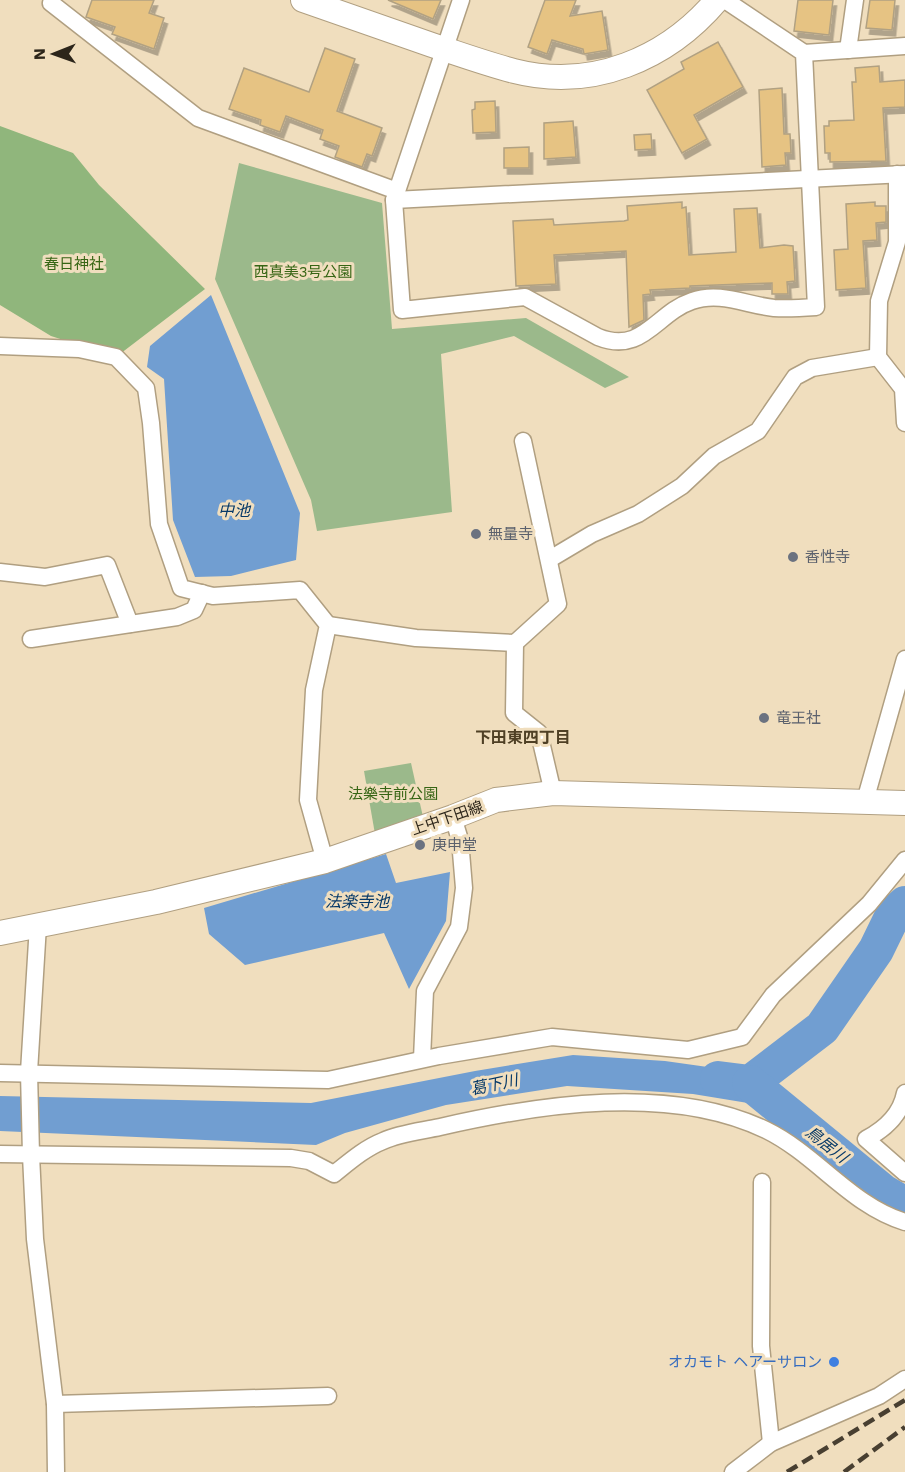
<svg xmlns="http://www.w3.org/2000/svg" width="905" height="1472" font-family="'Work Sans','Noto Sans JP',sans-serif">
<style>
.green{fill:#9bb98b}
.forest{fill:#90b67c}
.water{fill:#719ed1}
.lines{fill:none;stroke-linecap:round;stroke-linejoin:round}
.river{stroke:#719ed1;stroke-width:36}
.building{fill:#e6c383;stroke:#b1a182;stroke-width:1.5;filter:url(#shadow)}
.street-casing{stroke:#b09f81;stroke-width:19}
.secondary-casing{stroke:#b09f81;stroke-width:26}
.street{stroke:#fff;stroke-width:16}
.secondary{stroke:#fff;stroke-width:24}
.rail{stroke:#483f31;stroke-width:4.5;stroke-dasharray:12 6;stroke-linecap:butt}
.worship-dot{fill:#6b7280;stroke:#f0debe;stroke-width:2}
.shop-dot{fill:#3f7fe0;stroke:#f0debe;stroke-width:2}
.labels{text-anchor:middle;stroke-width:6;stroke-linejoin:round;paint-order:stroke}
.park-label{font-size:15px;fill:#366514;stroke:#f0debe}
.worship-label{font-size:15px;fill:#5b616d;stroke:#f0debe;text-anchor:start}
.street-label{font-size:15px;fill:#2c251a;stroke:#f0debe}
.shop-label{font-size:15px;fill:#366cbe;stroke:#f0debe;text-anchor:end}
.water-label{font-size:16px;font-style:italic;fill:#063968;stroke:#f0debe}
.neighbourhood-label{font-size:16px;font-weight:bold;fill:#4f4025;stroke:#f0debe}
</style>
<defs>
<filter id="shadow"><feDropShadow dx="3.5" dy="6" stdDeviation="0" flood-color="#0004"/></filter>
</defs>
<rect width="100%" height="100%" fill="#f0debe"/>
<!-- green -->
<g class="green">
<polygon points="239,163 382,203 392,329 526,318 629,377 605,388 514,336 441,354 452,512 317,531 311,500 215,279"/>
<polygon points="411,763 423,817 375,834 364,771"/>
</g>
<!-- forest -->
<polygon class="forest" points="0,126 73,153 99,185 205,289 116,357 51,336 0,305"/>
<!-- water -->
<g class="water">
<polygon points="211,295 300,513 296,560 231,576 195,577 173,520 164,379 147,367 150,346"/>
<polygon points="386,854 396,883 450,872 446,921 409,989 384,933 245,965 209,934 204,908"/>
<polygon points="573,1055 665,1061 736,1071 759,1064 774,1088 754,1104 693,1094 567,1086 446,1105 345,1133 316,1145 0,1131 0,1096 311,1103 475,1071"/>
</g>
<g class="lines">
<!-- river -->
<g class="river">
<polyline points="718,1079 750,1083 822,1028 876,950 893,915 905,904"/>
<polyline points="750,1083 883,1192 905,1205"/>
</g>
</g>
<!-- building -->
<g class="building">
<polygon points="92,0 154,0 149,13 164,18 154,49 112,34 115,27 86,17"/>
<polygon points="388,0 441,0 433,19"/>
<polygon points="545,0 576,0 570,16 602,11 608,50 584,54 583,49 552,40 547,54 528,47"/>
<polygon points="798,0 833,0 829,35 794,31"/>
<polygon points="870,0 895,0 892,30 866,28"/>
<polygon points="718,42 743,87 694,115 707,139 682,153 647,90 684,69 681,62"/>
<polygon points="325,48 355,59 337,111 382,128 372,156 367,154 362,167 335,157 339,146 320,139 323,130 286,116 280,132 260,125 261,120 229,109 244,68 309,92"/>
<polygon points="879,66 880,82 905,80 905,107 883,108 886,161 830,162 830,153 825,153 824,126 829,126 829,121 854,120 852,82 856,82 855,68"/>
<polygon points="782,88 784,134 790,134 791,153 785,153 786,165 762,167 759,90"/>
<polygon points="495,101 496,132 473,133 472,110 475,109 475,102"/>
<polygon points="573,121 576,157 544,159 544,123"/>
<polygon points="651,134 652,149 635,150 634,135"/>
<polygon points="529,147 529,168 504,168 504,148"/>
<polygon points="682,202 682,208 686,207 689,255 736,252 734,209 757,208 760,248 784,245 793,246 795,281 787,282 788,294 772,294 772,283 690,286 690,288 650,290 651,294 643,295 644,320 629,327 626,251 554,255 556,284 516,286 513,221 553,219 554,225 624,221 628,220 627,206"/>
<polygon points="875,202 875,206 886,206 886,222 876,223 877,240 863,241 866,288 836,290 834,250 848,249 846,204"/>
</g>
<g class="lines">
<!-- street casing -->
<g class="street-casing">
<g id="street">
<polyline points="52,0 51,3 198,118 397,191"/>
<path d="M 461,0 L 394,200 L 402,310 L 525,297 L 598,337 C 643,355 656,313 692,301 C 720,291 746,305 774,308 C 788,309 802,308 816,307 L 804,53 L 725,0"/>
<polyline points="848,50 855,0"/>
<polyline points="804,53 905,46"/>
<polyline points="897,174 897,242 879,301 878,357 903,389 905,423"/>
<polyline points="394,200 905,174"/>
<polyline points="0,346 79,349 116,357 146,388 151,423 159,524 181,588 213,596 300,590 328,625 314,690 308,800 325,861"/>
<polyline points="550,559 592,534 638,514 682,486 714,456 758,431 795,377 812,368 878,357"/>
<polyline points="0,572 45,577 107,565 130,624"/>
<polyline points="328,625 416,638 515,643 558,604 523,441"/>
<polyline points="31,639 177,617 194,610 202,593"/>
<polyline points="515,643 514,713 539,733 553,793"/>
<polyline points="865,801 905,659"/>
<polyline points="38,925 29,1072 31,1155 35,1239 55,1404 56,1472"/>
<polyline points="422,1059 425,991 459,927 464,888 460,840 453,817"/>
<polyline points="0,1073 328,1080 439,1056 552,1037 688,1050 742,1037 773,995 869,904 905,860"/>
<path d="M 905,1093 C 901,1114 885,1129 866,1139 L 905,1173"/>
<path d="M 0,1154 L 291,1158 L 309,1161 L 334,1174 C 349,1162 365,1148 383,1141 C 400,1133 422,1131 440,1127 C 540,1104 670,1084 766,1130 C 817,1155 850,1205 905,1222"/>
<polyline points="762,1182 761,1346 771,1443"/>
<polyline points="55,1404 328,1396"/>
<polyline points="733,1472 771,1443 879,1396 905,1379"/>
</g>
</g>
<!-- secondary casing -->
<g class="secondary-casing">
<g id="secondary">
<path d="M 303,0 C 346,15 389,30 432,45 C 459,54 487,64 514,71 C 592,91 667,59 717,0"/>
<polyline points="0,933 156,902 325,861 453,817 496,800 553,793 905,803"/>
</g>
</g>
<!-- street -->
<use href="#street" class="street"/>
<!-- secondary -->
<use href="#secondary" class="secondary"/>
<!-- rail -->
<g class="rail">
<polyline points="787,1472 905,1400"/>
<polyline points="844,1472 905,1427"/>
</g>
</g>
<!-- markers -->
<g class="worship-dot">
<circle cx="476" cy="534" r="6"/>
<circle cx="793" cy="557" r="6"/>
<circle cx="764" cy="718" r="6"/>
<circle cx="420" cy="845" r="6"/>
</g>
<circle class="shop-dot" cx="834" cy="1362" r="6"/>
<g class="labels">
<!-- park labels -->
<g class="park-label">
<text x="74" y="269">春日神社</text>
<text x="303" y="277">西真美3号公園</text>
<text x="393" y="799">法樂寺前公園</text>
</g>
<!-- worship labels -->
<g class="worship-label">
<text x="488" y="539">無量寺</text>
<text x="805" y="562">香性寺</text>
<text x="776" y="723">竜王社</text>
<text x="432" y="850">庚申堂</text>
</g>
<!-- street labels -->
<g class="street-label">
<text transform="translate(447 818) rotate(-19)" y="5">上中下田線</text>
</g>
<!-- shop labels -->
<g class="shop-label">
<text x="822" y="1367">オカモト ヘアーサロン</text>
</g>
<!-- water labels -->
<g class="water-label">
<text x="234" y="516">中池</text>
<text x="357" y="907">法楽寺池</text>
<text transform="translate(494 1084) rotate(-12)" y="6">葛下川</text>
<text transform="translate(827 1144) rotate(38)" y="6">鳥居川</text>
</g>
<!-- neighbourhood labels -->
<g class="neighbourhood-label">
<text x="523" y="743">下田東四丁目</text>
</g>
</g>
<!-- north arrow -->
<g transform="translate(54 54) rotate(269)" stroke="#f0debe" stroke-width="4.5" paint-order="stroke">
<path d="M0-4.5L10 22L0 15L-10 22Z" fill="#2c251a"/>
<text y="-9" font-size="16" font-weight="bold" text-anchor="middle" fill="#2c251a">N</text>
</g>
</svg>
